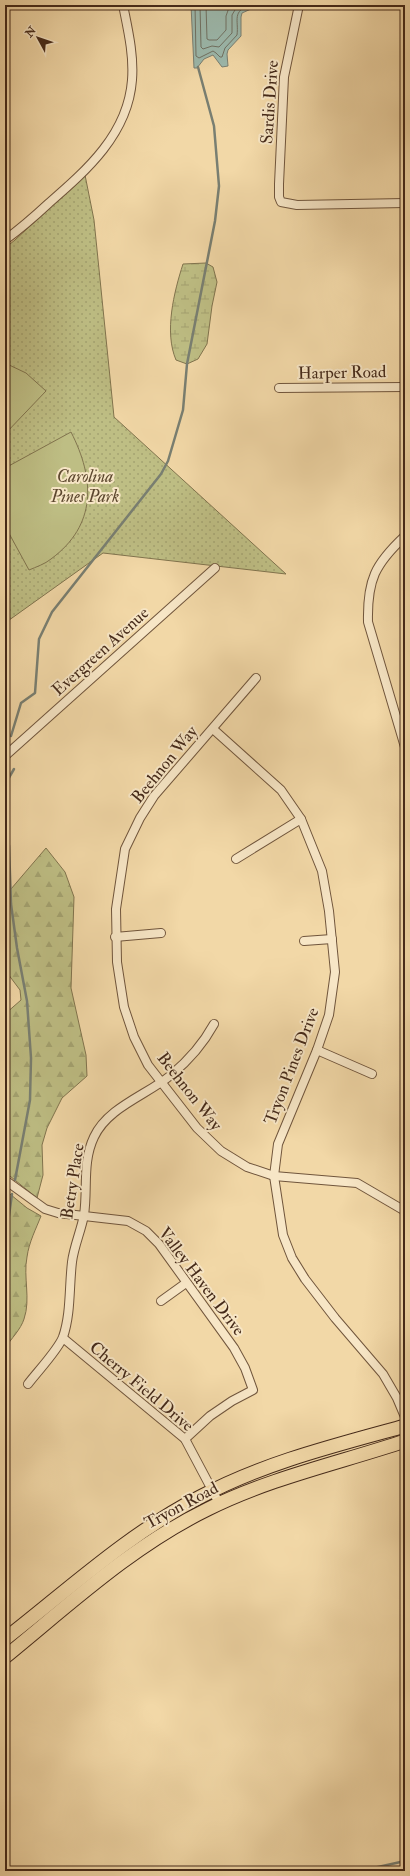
<svg xmlns="http://www.w3.org/2000/svg" width="410" height="1876" font-family="'IM FELL Double Pica',serif">
<style>
.grass{fill:url(#grass-dots);stroke:#81744e}
.forest{fill:url(#forest-firs);stroke:#81744e}
.wetland{fill:url(#wetland-marsh);stroke:#81744e}
.pitch{fill:#bebe84;stroke:#81744e}
.water{fill:#9cb9ad;stroke:#797f72}
.lines{fill:none;stroke-linecap:round;stroke-linejoin:round}
.shore{stroke:#707163;stroke-width:1}
.stream{stroke:#797f72;stroke-width:2.5}
.street-casing{stroke:#70553c;stroke-width:10}
.primary-casing{stroke:#442919;stroke-width:15}
.street{stroke:#f7e6c6;stroke-width:8}
.primary{stroke:#f2d8a7;stroke-width:13}
.labels{text-anchor:middle;stroke-width:4;stroke-linejoin:round;paint-order:stroke}
.street-label{font-size:17px;fill:#442919;stroke:#f7e6c6}
.park-label{font-size:17px;font-style:italic;fill:#5c472e;stroke:#f7e6c6}
</style>
<defs>
<pattern id="grass-dots" width="8" height="8" patternUnits="userSpaceOnUse"><rect width="8" height="8" fill="#bebe84"/><path d="M2 2h.1M6 6h.1" fill="none" stroke="#a4a371" stroke-width="1.8" stroke-linecap="round"/></pattern>
<pattern id="forest-firs" width="22" height="20" patternUnits="userSpaceOnUse"><rect width="22" height="20" fill="#bebe84"/><path d="M5 1l3.5 6h-7zM16 11l3.5 6h-7z" fill="#a4a371"/></pattern>
<pattern id="wetland-marsh" width="20" height="14" patternUnits="userSpaceOnUse"><rect width="20" height="14" fill="#bebe84"/><path d="M1 5h8M5 5V1M11 12h8M15 12V8" fill="none" stroke="#a4a371"/></pattern>
</defs>
<rect width="100%" height="100%" fill="#f2d8a7"/>
<filter id="stains"><feTurbulence type="fractalNoise" baseFrequency=".005" numOctaves="4"/><feColorMatrix values="0 0 0 0 .2 0 0 0 0 .09 0 0 0 0 .02 0 0 0 .5 -.17"/></filter>
<radialGradient id="worn" r=".72"><stop offset=".6" stop-color="#630" stop-opacity="0"/><stop offset="1" stop-color="#630" stop-opacity=".3"/></radialGradient>
<!-- grass -->
<polygon class="grass" points="85,175 94,220 114,417 286,574 103,553 5,623 5,248 15,240"/>
<!-- forest -->
<g class="forest">
<polygon points="46,848 65,872 74,897 71,988 86,1055 87,1076 62,1098 47,1128 42,1145 43,1175 37,1198 5,1172 5,1014 21,1000 20,990 5,970 5,896"/>
<path d="M 5,1190 L 27,1208 L 41,1216 C 36,1229 29,1242 27,1257 C 23,1277 31,1299 24,1319 C 21,1329 11,1339 5,1348 Z"/>
</g>
<!-- wetland -->
<path class="wetland" d="M 206,263 L 213,267 L 217,282 L 212,306 L 207,344 L 198,359 L 187,364 L 176,360 C 164,332 174,292 183,264 Z"/>
<!-- pitch -->
<g class="pitch">
<polygon points="5,363 26,373 46,391 5,434"/>
<path d="M 71,432 C 95,479 97,525 51,559 C 45,564 36,567 29,570 L 5,526 L 5,468 Z"/>
</g>
<!-- water -->
<polygon class="water" points="191,5 260,5 242,13 241,17 241,36 228,50 227,54 228,66 222,67 213,55 204,59 197,68 194,68"/>
<g class="lines">
<!-- shore -->
<g class="shore">
<path d="M 195,5 L 196,56 L 199,58 L 213,51 L 216,53 L 220,57 L 222,57 L 225,48 L 237,35 C 239,20 231,11 251,5"/>
<polyline points="200,5 201,47 203,49 212,46 219,47 232,33 232,15 238,5"/>
<polyline points="206,5 207,39 209,40 217,40 226,30 226,16 230,5"/>
</g>
<!-- stream -->
<g class="stream">
<polyline points="11,736 21,703 35,693 39,639 52,612 161,474 168,461 183,410 187,364 215,221 219,186 214,126 198,67"/>
<polyline points="7,781 14,769"/>
<polyline points="5,826 9,846 11,904 17,948 27,1001 31,1058 30,1100 15,1180"/>
<polyline points="5,1244 12,1194"/>
<polyline points="360,1871 405,1861"/>
</g>
<!-- street casing -->
<g class="street-casing">
<g id="street">
<polyline points="299,5 284,77 279,184 279,197 281,202 297,205 405,203"/>
<path d="M 5,240 C 20,229 35,216 49,203 C 87,170 128,134 132,80 C 134,55 128,30 123,5"/>
<polyline points="279,388 405,387"/>
<path d="M 405,536 C 375,564 367,580 368,622 L 405,747"/>
<polyline points="256,678 154,796 140,818 125,849 116,909 117,962 124,1007 134,1037 148,1065 197,1128 221,1151 247,1167 274,1176 357,1183 405,1211"/>
<polyline points="213,729 281,790 301,819 322,871 329,911 335,972 329,1015 317,1050 278,1144 274,1176 283,1235 292,1258 305,1279 335,1318 383,1374 397,1398 405,1417"/>
<polyline points="5,756 215,568"/>
<polyline points="236,859 301,819"/>
<polyline points="115,937 161,933"/>
<polyline points="304,941 332,939"/>
<polyline points="317,1050 372,1074"/>
<polyline points="5,1180 45,1209 58,1213 128,1221 146,1231 159,1244 234,1348 245,1368 253,1390 232,1401 210,1416 185,1439"/>
<polyline points="161,1301 186,1283"/>
<polyline points="63,1338 185,1439 219,1503"/>
<path d="M 28,1384 C 37,1372 58,1350 63,1337 C 71,1314 69,1287 72,1262 C 74,1246 81,1231 84,1215 C 88,1189 82,1162 94,1137 C 108,1107 147,1095 171,1075 C 188,1061 203,1044 214,1024"/>
</g>
</g>
<!-- primary casing -->
<g class="primary-casing">
<g id="primary">
<path d="M 5,1639 C 68,1590 128,1534 200,1497 C 263,1463 336,1445 405,1426"/>
<path d="M 5,1657 C 70,1604 132,1546 208,1509 C 270,1478 339,1463 405,1441"/>
</g>
</g>
<!-- street -->
<use href="#street" class="street"/>
<!-- primary -->
<use href="#primary" class="primary"/>
</g>
<g class="labels">
<!-- street labels -->
<g class="street-label">
<text transform="translate(269 102) rotate(-86)" y="6">Sardis Drive</text>
<text transform="translate(342 372) rotate(-1)" y="6">Harper Road</text>
<text transform="translate(100 651) rotate(-42)" y="6">Evergreen Avenue</text>
<text transform="translate(164 764) rotate(-51)" y="6">Beehnon Way</text>
<text transform="translate(291 1066) rotate(-69)" y="6">Tryon Pines Drive</text>
<text transform="translate(190 1091) rotate(52)" y="6">Beehnon Way</text>
<text transform="translate(72 1181) rotate(-81)" y="6">Betry Place</text>
<text transform="translate(202 1281) rotate(53)" y="6">Valley Haven Drive</text>
<text transform="translate(142 1386) rotate(40)" y="6">Cherry Field Drive</text>
<text transform="translate(181 1505) rotate(-28)" y="6">Tryon Road</text>
</g>
<!-- park labels -->
<g class="park-label">
<text x="85" y="482">Carolina<tspan x="85" dy="20">Pines Park</tspan></text>
</g>
</g>
<!-- margin -->
<rect width="410" height="1876" fill="none" stroke="#f2d8a7" stroke-width="20"/>
<rect x="6" y="6" width="398" height="1864" fill="none" stroke="#442919" stroke-width="2"/>
<rect x="10" y="10" width="390" height="1856" fill="none" stroke="#442919"/>
<!-- north arrow -->
<g transform="translate(38 38) rotate(310)" stroke="#f7e6c6" stroke-width="3" paint-order="stroke">
<path d="M0-3L7 15L0 10L-7 15Z" fill="#442919"/>
<text y="-6" font-size="11" font-weight="bold" text-anchor="middle" fill="#442919">N</text>
</g>
<rect width="100%" height="100%" filter="url(#stains)"/>
<rect width="100%" height="100%" fill="url(#worn)"/>
</svg>
